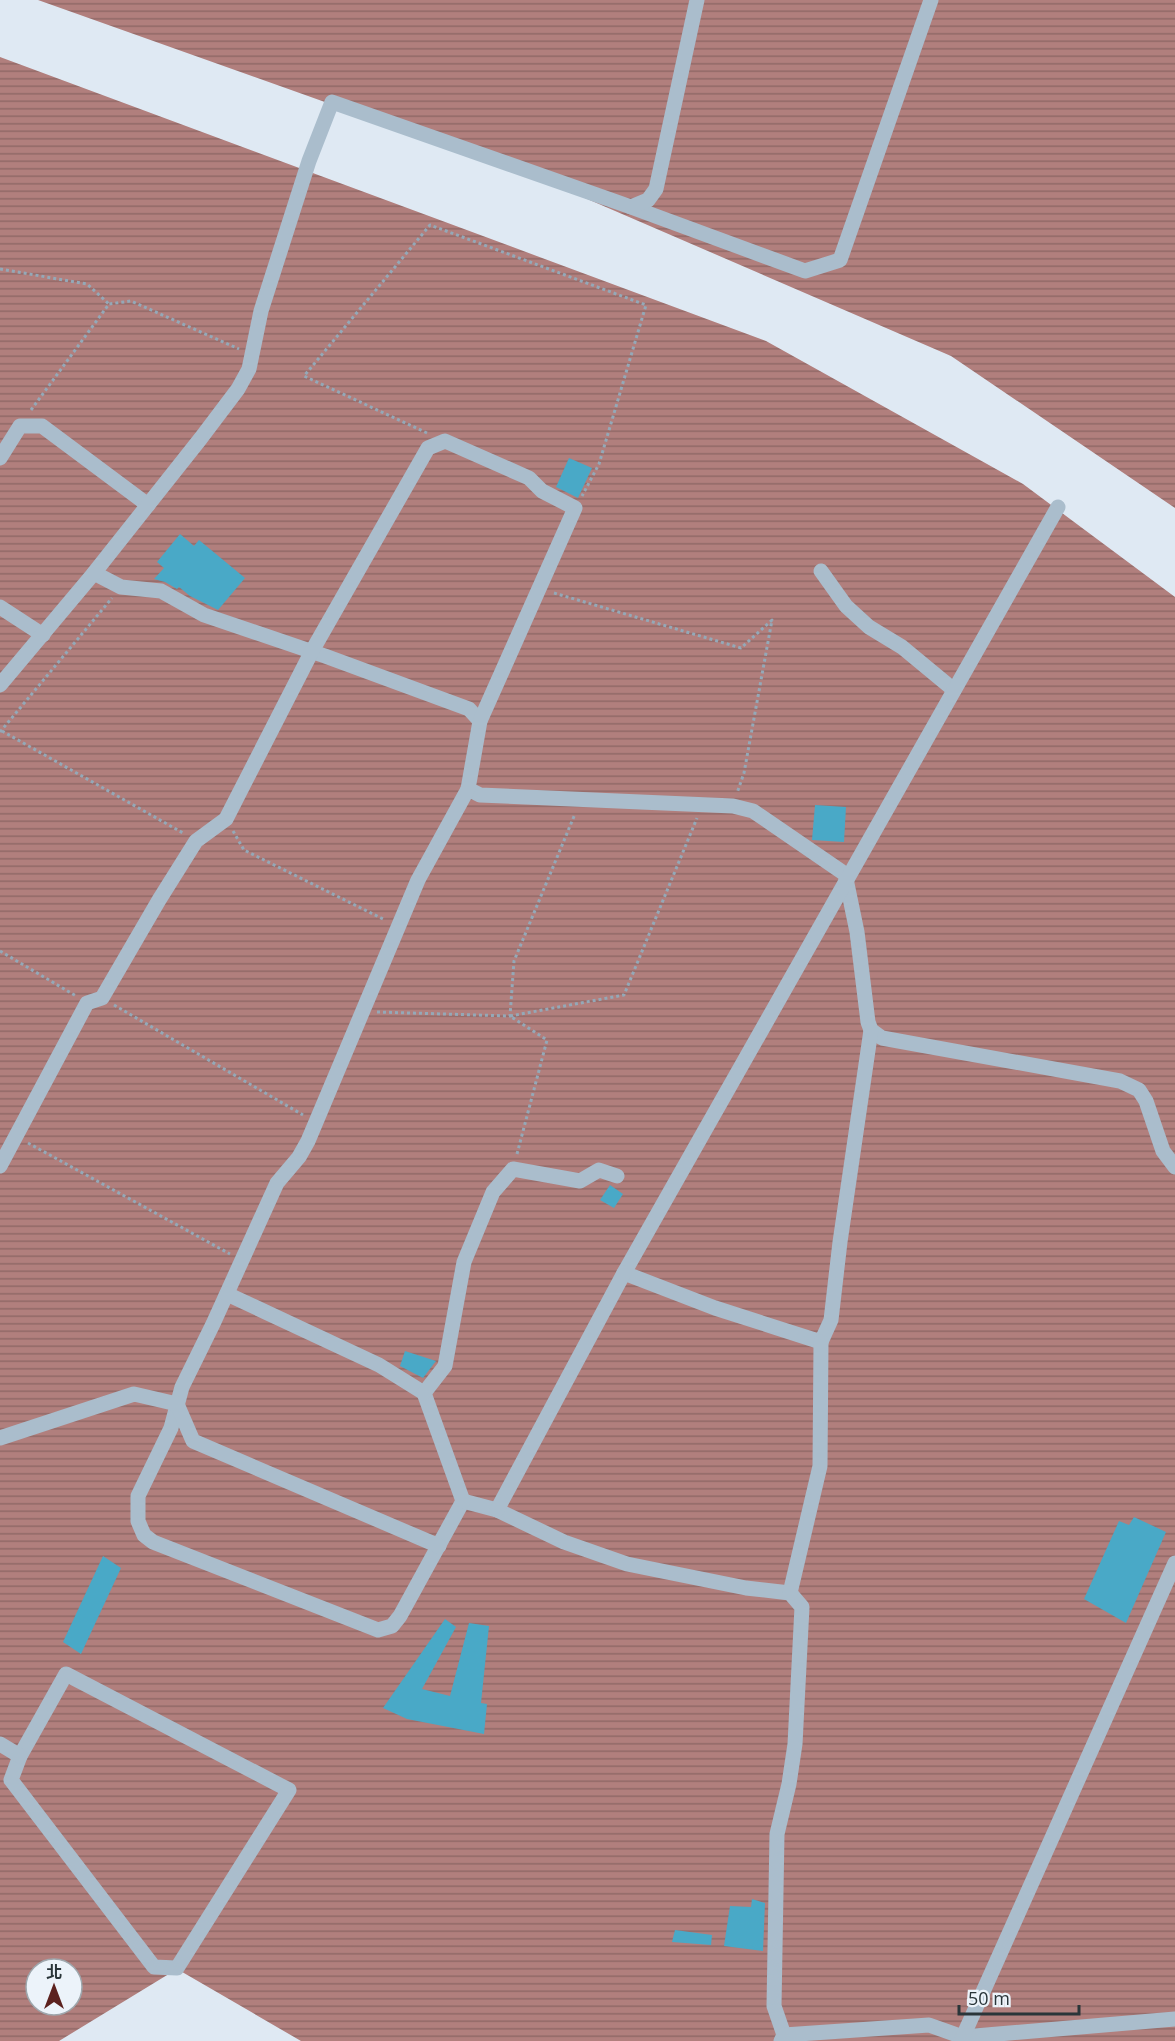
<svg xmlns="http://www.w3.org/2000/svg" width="1175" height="2041" font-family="'Open Sans','Noto Sans TC',sans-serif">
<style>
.water{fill:url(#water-rules);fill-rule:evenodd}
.building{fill:#49a9c7}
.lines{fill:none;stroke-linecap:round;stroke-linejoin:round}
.path{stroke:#94a9b8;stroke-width:3;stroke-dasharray:3 3;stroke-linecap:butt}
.minor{stroke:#aabdcc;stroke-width:15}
</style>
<defs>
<pattern id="water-rules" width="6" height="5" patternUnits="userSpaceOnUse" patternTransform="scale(1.5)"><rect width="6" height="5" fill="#b17f7d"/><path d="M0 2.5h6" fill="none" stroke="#906967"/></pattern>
</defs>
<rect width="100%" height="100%" fill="#dfe9f3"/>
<!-- water -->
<g class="water">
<polygon points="38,0 1175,0 1175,508 951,356 541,179"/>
<path d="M 0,57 L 766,341 L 1023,484 L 1175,597 L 1175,2041 L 301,2041 L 177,1969 L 59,2041 L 0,2041 ZM 36,1969 L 72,1969 L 72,2005 L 36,2005 Z"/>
</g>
<!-- building -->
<g class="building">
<polygon points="569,458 592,468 578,498 556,487"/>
<polygon points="180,534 194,546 199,540 245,578 218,610 190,596 179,587 177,589 165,582 154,579 164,568 157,562"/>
<polygon points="815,805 846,807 844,842 812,840"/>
<polygon points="610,1185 623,1194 614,1208 600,1200"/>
<polygon points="405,1351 436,1361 423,1378 400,1366"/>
<polygon points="1134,1517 1166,1532 1126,1623 1084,1599 1119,1521 1129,1525"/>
<polygon points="103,1556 121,1568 81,1654 63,1642"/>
<polygon points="445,1619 456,1627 422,1689 450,1696 469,1623 489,1626 481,1703 487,1704 484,1734 407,1719 383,1708"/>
<polygon points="752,1899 765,1903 763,1951 724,1946 730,1906 751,1907"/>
<polygon points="675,1930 712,1935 711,1945 672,1942"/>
</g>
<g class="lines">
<!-- path -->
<g class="path">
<polyline points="0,269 87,284 109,304"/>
<polyline points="31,410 109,304 131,301 239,349"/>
<polyline points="427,433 304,376 430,225 646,305 599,464 582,496"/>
<polyline points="554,593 741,648 772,620 744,773 737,793"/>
<polyline points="2,731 183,833"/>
<polyline points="0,732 112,598"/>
<polyline points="233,831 244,850 385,920"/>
<polyline points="0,951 76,996"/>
<polyline points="114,1005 303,1115"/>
<polyline points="377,1012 510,1016 514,961 575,814"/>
<polyline points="28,1143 230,1254"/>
<polyline points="517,1154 547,1040 510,1016 624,995 697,818"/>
</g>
<!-- minor -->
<g class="minor">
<polyline points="631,207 805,271 840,260 931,0"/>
<polyline points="0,458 20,426 42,426 148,505"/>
<polyline points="821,571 846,606 869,627 902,647 954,690"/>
<polyline points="94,573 121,587 161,591 204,615 325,656 469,709 480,721 468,789 480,795 733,806 753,811 845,874 857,932 868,1022 871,1030 882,1038 1120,1081 1139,1090 1146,1101 1163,1151 1175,1167"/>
<polyline points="0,607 43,635"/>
<polyline points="0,685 94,573 201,438 238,389 249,369 261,311 309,161 332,102 631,207 648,200 656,189 697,0"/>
<polyline points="468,789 418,880 308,1141 299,1157 277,1183 213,1324 182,1387 171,1428 138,1496 138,1521 144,1535 153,1542 378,1630 392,1626 400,1616 463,1501 497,1510 564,1542 627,1564 746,1588 790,1593 802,1607 795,1744 789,1784 777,1834 774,2006 784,2035"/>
<polyline points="871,1030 840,1242 831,1320 821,1342 715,1308 624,1273 1058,507"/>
<polyline points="0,1166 87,1003 102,998 159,900 196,841 226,819 312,651 428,448 445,441 529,478 542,491 575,508 480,721"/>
<polyline points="227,1294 379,1365 424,1393 463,1501"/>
<polyline points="424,1393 445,1366 464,1262 493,1192 513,1169 580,1181 599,1170 617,1176"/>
<polyline points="0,1438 134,1394 177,1404 193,1441 439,1546"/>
<polyline points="497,1510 624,1273"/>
<polyline points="790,1593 820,1466 821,1342"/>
<polygon points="66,1674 289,1790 177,1968 154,1967 11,1780 20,1756"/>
<polyline points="0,1744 20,1756"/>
<polyline points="781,2041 784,2035 929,2025 963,2037 1175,2019"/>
<polyline points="961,2041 1175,1563"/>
</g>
</g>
<!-- north arrow -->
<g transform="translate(54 1987)"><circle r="28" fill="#ecf3fa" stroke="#9ea7ad" stroke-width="1.5"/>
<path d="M0-4.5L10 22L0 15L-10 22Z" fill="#5c221f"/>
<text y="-9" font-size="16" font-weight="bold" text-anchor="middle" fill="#2a3539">北</text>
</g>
<!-- scale -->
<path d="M959 2005v9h120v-9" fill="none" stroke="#2a3539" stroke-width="3"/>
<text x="968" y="2005" font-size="18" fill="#2a3539" stroke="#ecf3fa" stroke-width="4.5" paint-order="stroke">50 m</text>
</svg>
